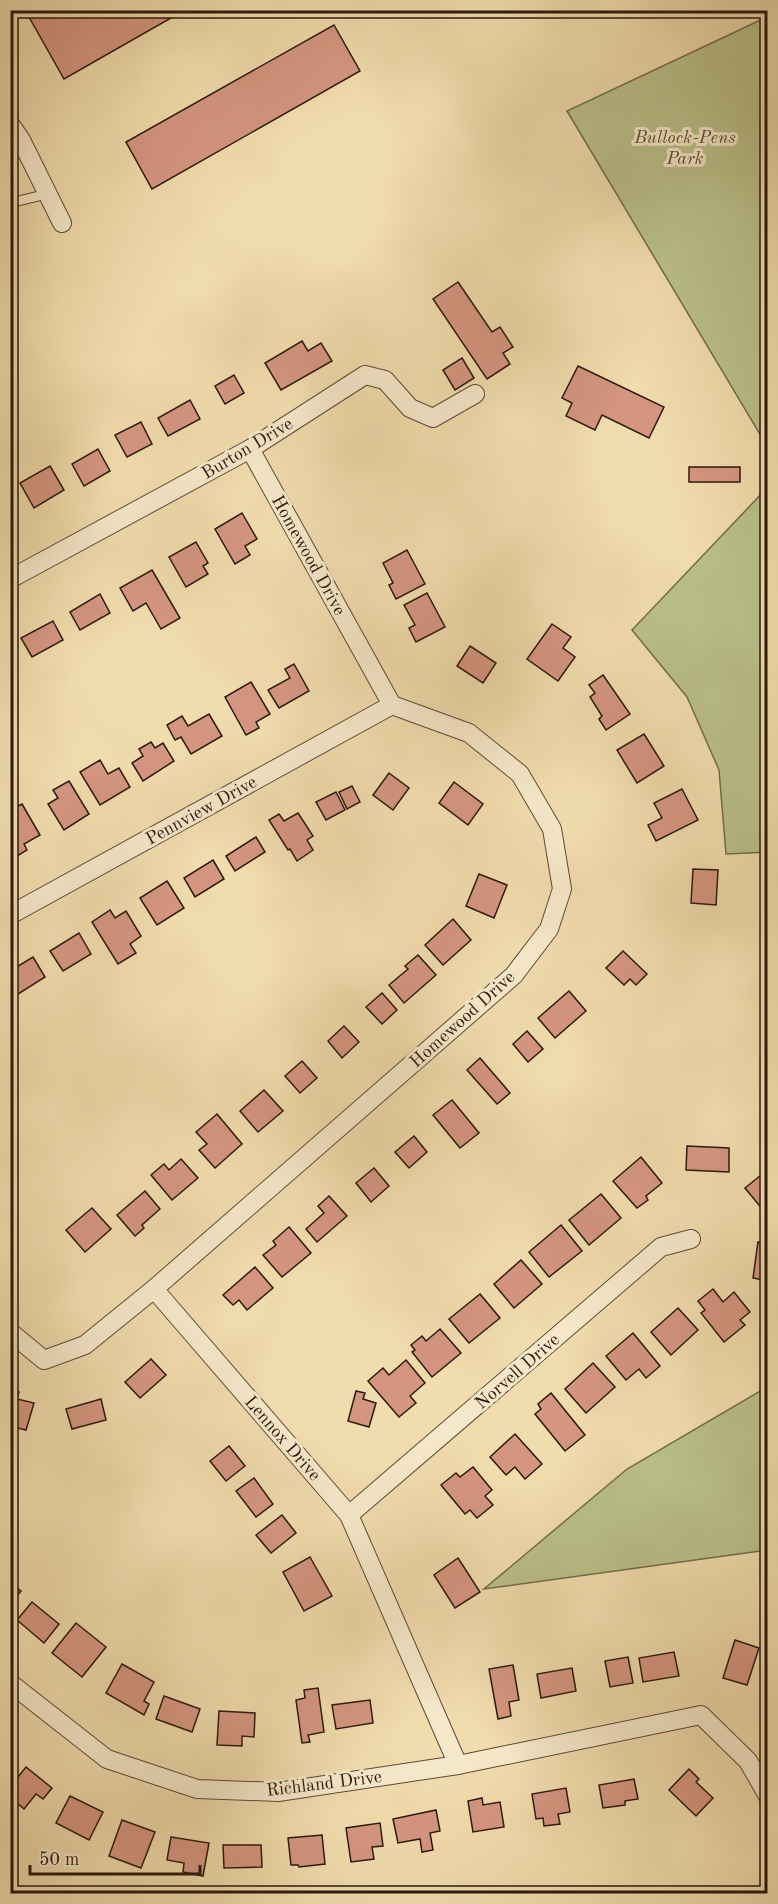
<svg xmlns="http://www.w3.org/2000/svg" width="778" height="1904" font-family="'Old Standard TT',serif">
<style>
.green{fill:#bac08a;stroke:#726c4c;stroke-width:1.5}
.building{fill:#d59681;stroke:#2b190e;stroke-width:1.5}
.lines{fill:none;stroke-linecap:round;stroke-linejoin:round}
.lane-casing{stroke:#5c4a36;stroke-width:11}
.street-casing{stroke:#5c4a36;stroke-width:20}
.lane{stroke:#f6e8ca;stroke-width:9}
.street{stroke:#f6e8ca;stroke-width:18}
.labels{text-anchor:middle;stroke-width:6;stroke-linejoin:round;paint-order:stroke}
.park-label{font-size:18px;font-style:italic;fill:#564b33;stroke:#f6e8ca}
.street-label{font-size:18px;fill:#2b190e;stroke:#f6e8ca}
</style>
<rect width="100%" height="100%" fill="#f1dcad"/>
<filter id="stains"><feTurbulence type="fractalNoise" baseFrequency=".00333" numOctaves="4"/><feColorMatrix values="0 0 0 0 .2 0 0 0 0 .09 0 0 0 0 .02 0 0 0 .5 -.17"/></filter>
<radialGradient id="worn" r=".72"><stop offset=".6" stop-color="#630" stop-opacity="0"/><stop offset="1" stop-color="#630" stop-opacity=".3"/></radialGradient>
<!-- green -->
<g class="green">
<polygon points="767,17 767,446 567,111"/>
<polygon points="767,488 767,852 726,854 719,770 687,697 632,630"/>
<polygon points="767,1387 767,1550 484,1589 627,1469"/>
</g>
<!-- building -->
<g class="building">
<polygon points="25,10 185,10 64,79"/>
<polygon points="334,25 360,71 152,189 126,142"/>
<polygon points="458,282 492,332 500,327 513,347 503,353 510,364 487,379 433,299"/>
<polygon points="302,341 308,351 321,343 332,361 281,390 265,363"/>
<polygon points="462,358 474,378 455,390 443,370"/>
<polygon points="578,366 664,407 649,438 602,415 595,430 566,416 572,403 562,398"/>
<polygon points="234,375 244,393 225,404 215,386"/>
<polygon points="190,400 200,419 168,436 158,418"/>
<polygon points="141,422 152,444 127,457 115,435"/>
<polygon points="98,449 110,471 84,486 72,464"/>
<polygon points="50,466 64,490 34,508 20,483"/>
<rect x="689" y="467" width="51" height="15"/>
<polygon points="10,504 17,517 12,520 16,527 10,530"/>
<polygon points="242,513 257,539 245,546 250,555 235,564 215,529"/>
<polygon points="196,542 208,563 203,566 208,574 186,587 169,557"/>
<polygon points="407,550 425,584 396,599 389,585 393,583 383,563"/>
<polygon points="152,570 180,618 161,629 146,603 133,611 120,588"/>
<polygon points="427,593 445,627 416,642 409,628 415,625 404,605"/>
<polygon points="100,594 110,613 80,630 70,612"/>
<polygon points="53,621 63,640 32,657 21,638"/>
<polygon points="552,624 571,637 563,648 575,657 558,681 527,659"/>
<polygon points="470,646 496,663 483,683 457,666"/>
<polygon points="294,664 309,691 279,708 268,690 290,678 285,669"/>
<polygon points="603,675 630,714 606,730 599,719 602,716 590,697 595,693 589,685"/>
<polygon points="251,682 270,714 256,722 259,728 246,735 225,697"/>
<polygon points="209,714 222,736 191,754 181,737 175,740 167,725 182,716 188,726"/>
<polygon points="644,734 664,766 637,783 617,750"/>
<polygon points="151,742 155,748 163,743 174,761 143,781 132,763 143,756 139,749"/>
<polygon points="100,760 108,774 119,768 130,787 100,805 80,772"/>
<polygon points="389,773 409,788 393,810 373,795"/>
<polygon points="69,781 89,814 64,830 48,804 58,798 53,790"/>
<polygon points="454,782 483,804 468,825 439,803"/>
<polygon points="352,786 360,802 347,809 339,792"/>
<polygon points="682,789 698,820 656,841 648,825 662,818 654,803"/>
<polygon points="336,792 345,810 326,820 316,802"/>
<polygon points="22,804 40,835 24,844 27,850 14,858 10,851 10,810"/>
<polygon points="298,813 313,836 307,840 313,850 297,861 290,849 288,850 269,820 279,814 284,821"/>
<polygon points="256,837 265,852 235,871 226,856"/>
<polygon points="213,860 224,879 195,897 184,878"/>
<polygon points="693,869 718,870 716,905 691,903"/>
<polygon points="479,874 507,885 494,918 466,906"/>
<polygon points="167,881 184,908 157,925 140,898"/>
<polygon points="110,910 115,918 126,911 141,936 130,944 136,953 118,964 92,922"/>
<polygon points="453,919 471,940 443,965 425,945"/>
<polygon points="79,933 91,954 63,971 50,951"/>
<polygon points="623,951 647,974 636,985 630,979 624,985 606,968"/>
<polygon points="418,955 436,975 404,1003 389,985 408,969 405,966"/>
<polygon points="33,957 45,977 15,996 10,989 10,971"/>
<polygon points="569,991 586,1011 555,1038 538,1018"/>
<polygon points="382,993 397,1010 382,1024 366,1007"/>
<polygon points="344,1026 359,1042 342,1058 328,1041"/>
<polygon points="527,1031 543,1049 528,1062 513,1044"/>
<polygon points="480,1058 510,1093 497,1104 467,1070"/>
<polygon points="302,1061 317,1078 300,1093 285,1076"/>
<polygon points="264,1090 283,1111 258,1132 240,1111"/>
<polygon points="452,1100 479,1133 460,1148 433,1115"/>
<polygon points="217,1114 242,1144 215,1168 199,1150 207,1144 196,1132"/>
<polygon points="414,1136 427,1152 409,1168 395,1152"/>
<polygon points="687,1146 729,1148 729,1172 686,1170"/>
<polygon points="641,1157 662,1183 646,1196 648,1200 637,1208 613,1181"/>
<polygon points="181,1159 198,1178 172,1200 151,1175 164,1164 169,1170"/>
<polygon points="374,1168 389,1186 371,1202 356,1183"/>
<polygon points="766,1171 768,1172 768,1216 745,1188"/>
<polygon points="145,1191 160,1209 142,1225 144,1228 135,1236 117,1215"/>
<polygon points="601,1194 621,1218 589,1245 569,1220"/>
<polygon points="329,1196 347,1216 317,1242 306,1229 324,1213 318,1206"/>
<polygon points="92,1208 111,1229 85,1252 66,1230"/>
<polygon points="561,1225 582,1251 549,1277 529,1252"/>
<polygon points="10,1227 17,1233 10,1241"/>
<polygon points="289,1227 311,1253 282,1277 263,1255 276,1245 273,1241"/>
<polygon points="758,1242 768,1244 768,1281 753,1278"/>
<polygon points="521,1260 542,1284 514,1308 494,1284"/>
<polygon points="255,1267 273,1288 247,1310 239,1300 233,1305 223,1295"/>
<polygon points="713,1289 723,1302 734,1292 750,1312 740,1320 745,1325 724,1342 701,1313 705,1310 698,1301"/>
<polygon points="480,1294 500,1318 469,1343 449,1319"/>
<polygon points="678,1308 698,1330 671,1355 651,1332"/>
<polygon points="440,1329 461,1353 432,1377 412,1352 415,1350 411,1345 422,1336 426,1341"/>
<polygon points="633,1333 660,1366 646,1378 639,1369 626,1380 606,1356"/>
<polygon points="151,1359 166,1375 140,1398 125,1382"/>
<polygon points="406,1360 425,1383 410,1396 416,1403 399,1417 368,1381 383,1368 389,1375"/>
<polygon points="593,1363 615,1387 586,1413 565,1389"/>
<polygon points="10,1390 19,1392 17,1399 34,1403 26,1430 10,1426"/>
<polygon points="356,1391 365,1393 363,1399 376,1403 369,1427 348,1421"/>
<polygon points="551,1393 585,1435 565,1451 535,1414 541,1409 538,1404"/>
<polygon points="101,1399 106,1420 72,1429 66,1409"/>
<polygon points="515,1434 542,1464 525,1479 515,1467 506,1475 490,1457"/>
<polygon points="229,1446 245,1466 226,1481 210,1461"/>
<polygon points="473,1467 492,1490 485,1496 493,1505 477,1518 470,1510 465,1514 441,1485 456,1473 460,1477"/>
<polygon points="254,1478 273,1504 256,1517 236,1491"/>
<polygon points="282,1515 296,1533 271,1553 256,1535"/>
<polygon points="310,1557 332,1596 304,1611 283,1572"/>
<polygon points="458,1558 480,1592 455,1608 434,1575"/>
<polygon points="10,1582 21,1591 10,1604"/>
<polygon points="32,1602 59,1624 44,1643 17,1620"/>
<polygon points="76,1623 106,1647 82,1677 52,1653"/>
<polygon points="735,1640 759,1648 747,1685 723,1678"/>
<polygon points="674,1652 679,1676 643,1682 639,1658"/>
<polygon points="628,1657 633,1683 610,1687 605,1661"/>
<polygon points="122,1664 154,1682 144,1701 149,1704 144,1715 106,1693"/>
<polygon points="513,1665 519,1700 509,1702 511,1716 498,1719 489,1669"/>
<polygon points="572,1668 576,1691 541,1698 537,1674"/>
<polygon points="318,1688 324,1732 308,1735 310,1742 302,1743 296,1700 305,1698 304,1690"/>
<polygon points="164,1696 200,1709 192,1732 156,1719"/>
<polygon points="370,1700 373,1723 336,1729 332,1705"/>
<polygon points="219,1711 255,1713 254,1737 242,1736 242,1746 217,1745"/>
<polygon points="26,1767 52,1788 43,1799 36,1794 24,1809 10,1797 10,1787"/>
<polygon points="689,1769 699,1779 696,1782 713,1798 696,1816 669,1790"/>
<polygon points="634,1779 638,1799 625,1801 625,1805 603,1808 599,1785"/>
<polygon points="566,1788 570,1812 558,1814 560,1824 544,1826 543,1818 536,1819 532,1794"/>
<polygon points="70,1796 103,1812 89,1840 56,1823"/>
<polygon points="482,1798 483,1805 500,1802 504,1827 473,1832 468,1801"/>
<polygon points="436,1810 440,1831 430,1833 433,1850 422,1852 420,1839 398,1843 393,1819"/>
<polygon points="122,1820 155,1832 141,1868 109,1856"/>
<polygon points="380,1823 383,1846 372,1847 374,1859 351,1862 346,1828"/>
<polygon points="322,1835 325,1864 299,1867 298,1865 291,1865 288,1838"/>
<polygon points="171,1837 209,1843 203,1876 183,1872 184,1863 167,1860"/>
<polygon points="223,1845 261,1845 262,1867 224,1868"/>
</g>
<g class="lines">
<!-- lane casing -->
<g class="lane-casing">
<polyline id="lane" points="10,203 47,194"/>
</g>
<!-- street casing -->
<g class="street-casing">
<g id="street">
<polyline points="10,124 21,140 62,223"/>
<polyline points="10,579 250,449 365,375 385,380 410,408 433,418 475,394"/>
<polyline points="10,915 392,705"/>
<polyline points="154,1289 349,1515 458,1765"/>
<polyline points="10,1332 44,1360 85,1345 154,1289 514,975 549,929 562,889 552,829 520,774 469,733 392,705 250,449"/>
<polyline points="349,1515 661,1247 691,1239"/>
<polyline points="10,1683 107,1759 197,1789 278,1792 458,1765 701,1715 748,1761 768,1796"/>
</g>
</g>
<!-- lane -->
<use href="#lane" class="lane"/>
<!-- street -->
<use href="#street" class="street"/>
</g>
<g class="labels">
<!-- park labels -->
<g class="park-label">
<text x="685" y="143">Bullock-Pens<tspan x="685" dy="21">Park</tspan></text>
</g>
<!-- street labels -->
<g class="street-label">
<text transform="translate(247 448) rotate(-31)" y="6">Burton Drive</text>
<text transform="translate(309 555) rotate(61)" y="6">Homewood Drive</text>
<text transform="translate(201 810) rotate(-29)" y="6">Pennview Drive</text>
<text transform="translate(462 1019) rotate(-42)" y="6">Homewood Drive</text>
<text transform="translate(517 1371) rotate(-41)" y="6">Norvell Drive</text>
<text transform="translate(283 1438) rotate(49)" y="6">Lennox Drive</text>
<text transform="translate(324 1783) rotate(-7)" y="6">Richland Drive</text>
</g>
</g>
<!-- margin -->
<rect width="778" height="1904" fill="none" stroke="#f1dcad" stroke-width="36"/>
<rect x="12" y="12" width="754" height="1880" fill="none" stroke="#2b190e" stroke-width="3"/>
<rect x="18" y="18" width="742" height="1868" fill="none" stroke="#2b190e" stroke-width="1.5"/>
<!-- scale -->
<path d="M30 1865v9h170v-9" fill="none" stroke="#2b190e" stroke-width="3"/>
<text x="39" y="1865" font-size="18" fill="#2b190e" stroke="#f6e8ca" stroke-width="4.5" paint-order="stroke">50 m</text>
<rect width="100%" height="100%" filter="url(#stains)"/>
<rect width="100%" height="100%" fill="url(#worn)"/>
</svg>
